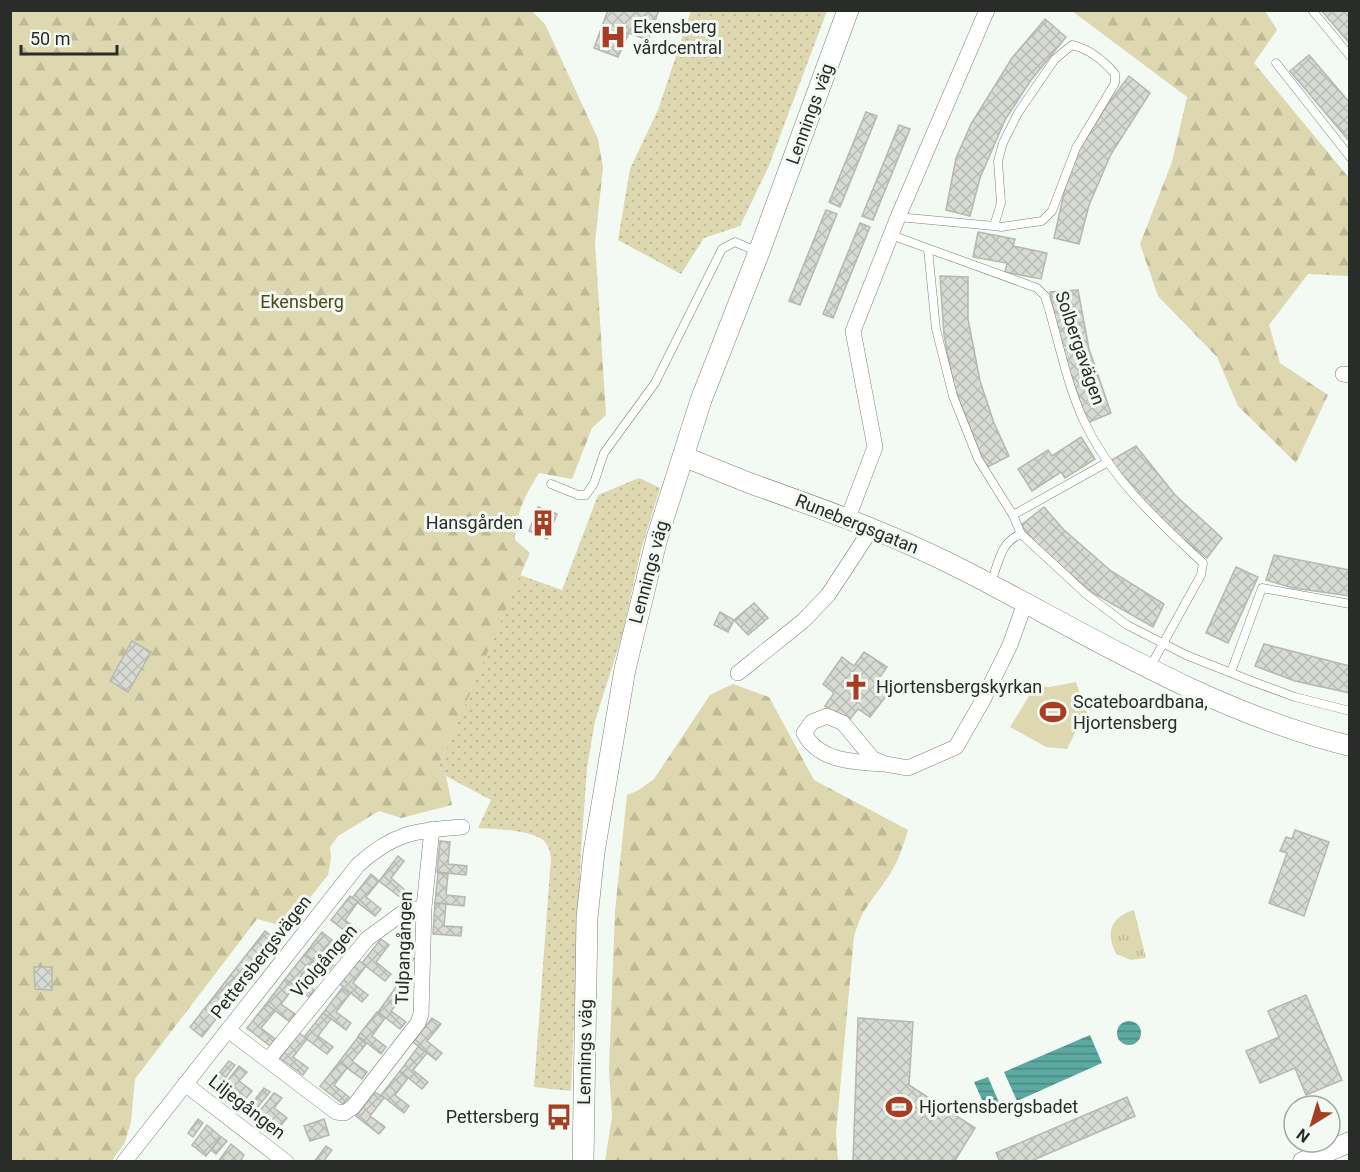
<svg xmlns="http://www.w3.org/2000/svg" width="1360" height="1172" font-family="Roboto,sans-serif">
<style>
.grass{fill:url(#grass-dots)}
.forest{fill:url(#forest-firs)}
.park{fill:url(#park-tufts)}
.garden{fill:#ded8b0}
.water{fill:url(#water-rules)}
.building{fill:url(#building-cross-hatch);stroke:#b5b7b0;stroke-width:1.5}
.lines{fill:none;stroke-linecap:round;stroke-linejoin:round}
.service-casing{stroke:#7b807a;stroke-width:9}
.minor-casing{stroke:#7b807a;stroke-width:16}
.tertiary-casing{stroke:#7b807a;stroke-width:21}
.secondary-casing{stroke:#7b807a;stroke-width:22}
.service{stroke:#fff;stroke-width:8}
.minor{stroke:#fff;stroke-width:15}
.tertiary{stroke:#fff;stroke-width:20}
.secondary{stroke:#fff;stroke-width:21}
.labels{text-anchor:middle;stroke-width:6;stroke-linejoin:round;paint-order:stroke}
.poi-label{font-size:18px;fill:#292c29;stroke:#f3f9f3;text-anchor:start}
.street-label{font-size:18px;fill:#292c29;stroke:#f3f9f3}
.park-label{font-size:18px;fill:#4f4719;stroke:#f3f9f3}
</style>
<defs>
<pattern id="grass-dots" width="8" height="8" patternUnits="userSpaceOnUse" patternTransform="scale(1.5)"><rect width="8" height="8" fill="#ded8b0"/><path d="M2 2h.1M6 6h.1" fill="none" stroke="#beba97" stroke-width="1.8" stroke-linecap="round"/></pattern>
<pattern id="forest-firs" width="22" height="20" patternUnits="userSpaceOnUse" patternTransform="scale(1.5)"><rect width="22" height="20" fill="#ded8b0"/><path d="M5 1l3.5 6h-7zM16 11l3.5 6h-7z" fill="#beba97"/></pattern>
<pattern id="park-tufts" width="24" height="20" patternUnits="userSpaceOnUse" patternTransform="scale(1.5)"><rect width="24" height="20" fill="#ded8b0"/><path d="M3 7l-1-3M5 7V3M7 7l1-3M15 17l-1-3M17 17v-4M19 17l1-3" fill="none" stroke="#beba97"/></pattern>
<pattern id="water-rules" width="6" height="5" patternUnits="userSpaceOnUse" patternTransform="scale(1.5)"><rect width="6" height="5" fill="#5ba9a0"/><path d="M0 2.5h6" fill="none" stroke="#4b8a82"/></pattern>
<pattern id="building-cross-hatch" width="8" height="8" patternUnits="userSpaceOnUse" patternTransform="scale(1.5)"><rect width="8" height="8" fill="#d8dbd3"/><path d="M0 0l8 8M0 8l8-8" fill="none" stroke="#b9bcb5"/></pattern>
</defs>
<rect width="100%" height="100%" fill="#f3f9f3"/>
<!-- grass -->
<g class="grass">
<polygon points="691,11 827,11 768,168 740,226 704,238 681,274 618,240 630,169 658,110"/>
<path d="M 639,478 L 660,488 L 641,550 L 622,636 L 595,721 L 587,768 L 581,851 L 571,1091 L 534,1087 L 551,858 C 550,851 548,842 540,838 C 523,830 498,829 478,828 L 491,800 L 446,776 L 439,766 L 520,575 L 562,590 L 598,495 Z"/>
</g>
<!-- forest -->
<g class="forest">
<path d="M 10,11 L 532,11 L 545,24 L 598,139 L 603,168 L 595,242 L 606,415 L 592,428 L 572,479 L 539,473 C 525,496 516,512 515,540 L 530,553 L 439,766 L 446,776 L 452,805 L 401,818 L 379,811 L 338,836 L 330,847 L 331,859 L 328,875 L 293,919 L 276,924 L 257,919 L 135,1079 L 131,1122 L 125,1142 L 112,1161 L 11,1161 Z"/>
<polygon points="1072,11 1265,11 1277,30 1254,63 1349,178 1349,276 1308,274 1269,325 1280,363 1328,395 1296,463 1238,406 1217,357 1158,296 1140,244 1172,162 1187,97"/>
<path d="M 733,684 L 769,697 L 814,780 L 908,830 C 903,846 898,863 888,877 C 872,901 862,908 854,937 L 836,1133 L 838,1161 L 605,1161 L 612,1117 L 609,1069 L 615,911 L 627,795 L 639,790 L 654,779 L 710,695 Z"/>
</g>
<!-- park -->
<path class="park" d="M 1134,910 L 1146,958 L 1131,960 L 1116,954 C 1106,933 1109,918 1134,910 Z"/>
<!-- garden -->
<polygon class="garden" points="1076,682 1090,721 1076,731 1067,749 1046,747 1010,727 1035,686 1050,687"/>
<!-- water -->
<g class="water">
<circle cx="1129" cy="1033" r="12"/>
<polygon points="1090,1035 1102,1063 1017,1101 1004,1072"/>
<polygon points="988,1077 1001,1107 988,1113 974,1082"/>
</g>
<!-- building -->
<g class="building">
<polygon points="608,10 659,10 648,40 629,33 618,57 594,48"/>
<polygon points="1321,10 1350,10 1350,44"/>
<polygon points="1045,19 1066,37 1031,80 1005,120 980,178 970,216 946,210 956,158 971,124 1012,58"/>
<polygon points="1309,55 1350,103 1350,142 1290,71"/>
<polygon points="1129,76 1150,93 1111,154 1089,205 1079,244 1054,238 1065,188 1079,150 1107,105"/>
<polygon points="866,112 877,116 840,207 829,202"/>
<polygon points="899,125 910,129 873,220 862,216"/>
<polygon points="826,210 837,214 800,305 789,301"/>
<polygon points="860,223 870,227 833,318 823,314"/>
<polygon points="978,232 1015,239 1013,246 1047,253 1041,279 1005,272 1007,263 973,257"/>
<polygon points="940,276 968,277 968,319 980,381 994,423 1009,456 986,468 954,387 944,335"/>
<polygon points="1078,290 1089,349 1111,413 1087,423 1059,342 1050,292"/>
<polygon points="1081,437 1095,459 1065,478 1061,472 1032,491 1018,469 1048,450 1052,456"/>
<polygon points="1136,446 1175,495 1222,538 1207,558 1174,532 1122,479 1110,461"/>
<polygon points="538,507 557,514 547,539 529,531"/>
<polygon points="1044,507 1063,529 1111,571 1164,604 1153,627 1093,593 1041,549 1021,525"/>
<polygon points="1274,555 1350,570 1350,596 1293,588 1266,580"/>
<polygon points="1236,567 1258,577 1228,643 1206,633"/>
<polygon points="754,603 768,618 748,635 734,620"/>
<polygon points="720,612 734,620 728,632 714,625"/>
<polygon points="132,641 151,652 128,692 110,681"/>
<polygon points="1264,644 1350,666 1350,693 1295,681 1255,666"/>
<polygon points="864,652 887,667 877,681 890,691 870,717 858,709 848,722 825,706 834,693 823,684 842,657 854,666"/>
<polygon points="1295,830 1329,842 1304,916 1269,903 1287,853 1280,851 1286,837 1292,839"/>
<polygon points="440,841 450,842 448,864 467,866 466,875 437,872"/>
<polygon points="398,856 404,861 391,878 405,890 400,897 379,881"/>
<polygon points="438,873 448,874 446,895 465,897 464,906 435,903"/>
<polygon points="371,874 379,881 366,897 381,909 375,916 352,898"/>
<polygon points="350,896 358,902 345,920 360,931 354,938 331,920"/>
<polygon points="435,903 446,904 444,926 462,927 461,936 433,934"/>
<polygon points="265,931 277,940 202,1037 190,1027"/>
<polygon points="322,932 332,940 320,955 333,965 327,972 304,955"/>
<polygon points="381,939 389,945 376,962 391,974 385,981 362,963"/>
<polygon points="407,954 414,959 405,970 398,965"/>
<polygon points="304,955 313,961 299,979 314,990 309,997 285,979"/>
<polygon points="358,960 366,966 353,983 368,995 362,1002 340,984"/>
<polygon points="34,967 52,967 52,990 35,989"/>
<polygon points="285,979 295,986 281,1004 295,1014 290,1022 266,1004"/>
<polygon points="396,987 405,994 391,1011 406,1022 400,1029 378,1012"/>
<polygon points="342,988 350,994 336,1012 351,1023 346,1030 323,1013"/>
<polygon points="1306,995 1342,1080 1306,1095 1295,1068 1260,1083 1246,1051 1279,1037 1268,1011"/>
<polygon points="266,1004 275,1011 261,1028 275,1039 270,1046 247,1028"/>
<polygon points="377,1012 385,1018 372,1036 386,1047 381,1054 358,1036"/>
<polygon points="323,1013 331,1019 318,1036 333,1047 327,1054 304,1037"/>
<polygon points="432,1018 441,1024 427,1041 442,1053 436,1060 413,1042"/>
<polygon points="858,1018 913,1022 909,1085 975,1128 954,1162 853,1162"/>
<polygon points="299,1033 307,1039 293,1057 308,1068 303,1075 280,1058"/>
<polygon points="358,1037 366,1044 352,1061 367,1072 362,1079 339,1062"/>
<polygon points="418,1047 427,1053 413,1070 428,1082 422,1089 400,1071"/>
<polygon points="229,1061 235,1065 223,1081 217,1076"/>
<polygon points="339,1062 347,1068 334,1085 349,1097 343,1104 320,1086"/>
<polygon points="239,1066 247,1072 239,1081 252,1091 237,1110 217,1094"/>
<polygon points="400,1071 408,1078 395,1095 409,1106 404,1113 381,1095"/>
<polygon points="264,1088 270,1092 257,1108 252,1103"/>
<polygon points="375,1092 384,1098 370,1116 385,1127 379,1134 356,1116"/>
<polygon points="274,1093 282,1098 274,1108 287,1118 272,1137 252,1121"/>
<polygon points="1127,1097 1135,1116 1029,1162 1000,1162 996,1153"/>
<polygon points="198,1119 203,1123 193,1137 188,1133"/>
<polygon points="324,1119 329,1135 310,1141 304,1126"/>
<polygon points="207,1125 221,1137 206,1156 192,1145"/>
<polygon points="221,1137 227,1141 216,1154 211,1150"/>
<polygon points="231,1144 244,1155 240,1162 218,1162"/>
<polygon points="326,1146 332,1150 323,1162 314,1162"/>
</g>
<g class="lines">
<!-- service casing -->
<g class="service-casing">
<g id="service">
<polyline points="1312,10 1350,56"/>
<polyline points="1276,63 1350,157"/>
<path d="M 898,217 L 994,226 L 1001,227 L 1042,221 L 1052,211 L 1076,148 L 1115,83 L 1115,74 C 1104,61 1089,49 1072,45 L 1055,59 L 1018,113 L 1003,143 L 998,161 L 1001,203 L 994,226"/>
<path d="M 891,235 L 1037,288 L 1045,296 C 1058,337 1065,379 1083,419 C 1110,478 1157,520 1203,563 L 1201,575 L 1149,669"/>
<polyline points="928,249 936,329 953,396 978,459 1013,515 1021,534 1086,594 1127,625 1186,655 1254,682 1295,697 1350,711"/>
<polyline points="551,484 578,495 586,495 594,483 604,453 655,383 722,249 735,242 756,251"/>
<polyline points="1013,515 1108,462"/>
<path d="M 994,574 C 1000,556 1003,541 1021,534"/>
<polyline points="1231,672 1262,588 1350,604"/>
</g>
</g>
<!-- minor casing -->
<g class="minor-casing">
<g id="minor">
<polyline points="1343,374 1350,375"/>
<polyline points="848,518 875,447 853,331 898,217 987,10"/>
<polyline points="738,673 803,621 828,595 872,528"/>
<path d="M 885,764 C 855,762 819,762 804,733 L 812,722 L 827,716 L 843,723 L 873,759 L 885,764 L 908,768 L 956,747 L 983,700 L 1010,645 L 1025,603"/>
<polyline points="228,1030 336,1112 344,1113 353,1107 418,1023 421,1014 424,907 432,829"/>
<polyline points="268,1060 367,939 401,914 424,907"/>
<polyline points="185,1084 286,1162"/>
<path d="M 124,1162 L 358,865 C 393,833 416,830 462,827"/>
</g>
</g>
<!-- tertiary casing -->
<g class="tertiary-casing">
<g id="tertiary">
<path d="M 683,457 C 707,465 730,476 755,485 C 828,511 900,537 969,573 C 1094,638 1212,712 1350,746"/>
<polyline points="1303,1162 1350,1142"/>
</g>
</g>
<!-- secondary casing -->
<g class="secondary-casing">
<polyline id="secondary" points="583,1162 587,918 594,852 625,669 657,538 701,400 759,252 848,10"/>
</g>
<!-- service -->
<use href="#service" class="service"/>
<!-- minor -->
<use href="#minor" class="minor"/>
<!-- tertiary -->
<use href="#tertiary" class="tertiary"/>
<!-- secondary -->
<use href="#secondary" class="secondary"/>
</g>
<!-- icons -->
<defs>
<g id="hospital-bare" transform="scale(2.07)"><path d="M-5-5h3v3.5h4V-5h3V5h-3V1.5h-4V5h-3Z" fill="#a73e23" stroke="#f3f9f3" stroke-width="2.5" paint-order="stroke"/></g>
<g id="building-bare" transform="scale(2.07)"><path d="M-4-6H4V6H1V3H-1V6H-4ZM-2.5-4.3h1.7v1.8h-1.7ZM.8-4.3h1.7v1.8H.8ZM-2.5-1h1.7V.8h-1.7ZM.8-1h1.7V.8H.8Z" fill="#a73e23" stroke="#f3f9f3" stroke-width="2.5" paint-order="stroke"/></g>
<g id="church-bare" transform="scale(2.07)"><path d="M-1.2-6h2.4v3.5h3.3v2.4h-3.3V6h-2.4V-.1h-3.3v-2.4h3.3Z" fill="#a73e23" stroke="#f3f9f3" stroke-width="2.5" paint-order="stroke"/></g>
<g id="stadium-bare" transform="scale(2.07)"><path d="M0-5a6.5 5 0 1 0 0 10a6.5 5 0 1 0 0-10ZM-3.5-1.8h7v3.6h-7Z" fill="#a73e23" stroke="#f3f9f3" stroke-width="2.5" paint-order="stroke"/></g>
<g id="bus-bare" transform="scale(2.07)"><path d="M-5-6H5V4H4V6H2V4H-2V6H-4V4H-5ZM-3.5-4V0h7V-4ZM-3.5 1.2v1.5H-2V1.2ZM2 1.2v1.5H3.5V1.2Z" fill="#a73e23" stroke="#f3f9f3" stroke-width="2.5" paint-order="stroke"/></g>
</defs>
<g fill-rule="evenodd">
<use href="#hospital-bare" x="613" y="37"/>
<use href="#building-bare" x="543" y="523"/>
<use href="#church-bare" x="856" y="687"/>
<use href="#stadium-bare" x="1053" y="712"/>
<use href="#stadium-bare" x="899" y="1107"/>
<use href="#bus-bare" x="559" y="1117"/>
</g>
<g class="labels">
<!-- poi labels -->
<g class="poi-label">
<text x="633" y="33">Ekensberg<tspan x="633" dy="21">vårdcentral</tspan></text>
<text x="523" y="529" text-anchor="end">Hansgården</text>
<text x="876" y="693">Hjortensbergskyrkan</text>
<text x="1073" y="708">Scateboardbana,<tspan x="1073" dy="21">Hjortensberg</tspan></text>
<text x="919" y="1113">Hjortensbergsbadet</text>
<text x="539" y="1123" text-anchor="end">Pettersberg</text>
</g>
<!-- street labels -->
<g class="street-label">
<text transform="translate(810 114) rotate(-70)" y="6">Lennings väg</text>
<text transform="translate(1080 348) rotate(71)" y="6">Solbergavägen</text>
<text transform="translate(857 524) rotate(22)" y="6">Runebergsgatan</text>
<text transform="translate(649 572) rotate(-75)" y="6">Lennings väg</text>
<text transform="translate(404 948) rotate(-88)" y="6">Tulpangången</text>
<text transform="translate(261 957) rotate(-52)" y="6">Pettersbergsvägen</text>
<text transform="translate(324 961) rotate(-49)" y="6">Violgången</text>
<text transform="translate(585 1052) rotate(-89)" y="6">Lennings väg</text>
<text transform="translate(247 1107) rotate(38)" y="6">Liljegången</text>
</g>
<!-- park labels -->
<g class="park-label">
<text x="302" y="308">Ekensberg</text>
</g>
</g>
<!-- border -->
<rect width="1360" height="1172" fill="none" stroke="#292c29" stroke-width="24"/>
<!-- north arrow -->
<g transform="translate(1312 1124) rotate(217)"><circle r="28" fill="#f3f9f3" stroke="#a2a7a2" stroke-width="1.5"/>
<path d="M0-4.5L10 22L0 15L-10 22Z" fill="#a73e23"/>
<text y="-9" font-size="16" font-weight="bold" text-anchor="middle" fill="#292c29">N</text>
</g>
<!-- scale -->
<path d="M21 45v9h96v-9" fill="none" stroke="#292c29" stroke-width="3"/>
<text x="30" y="45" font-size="18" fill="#292c29" stroke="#f3f9f3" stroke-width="4.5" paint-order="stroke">50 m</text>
</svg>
